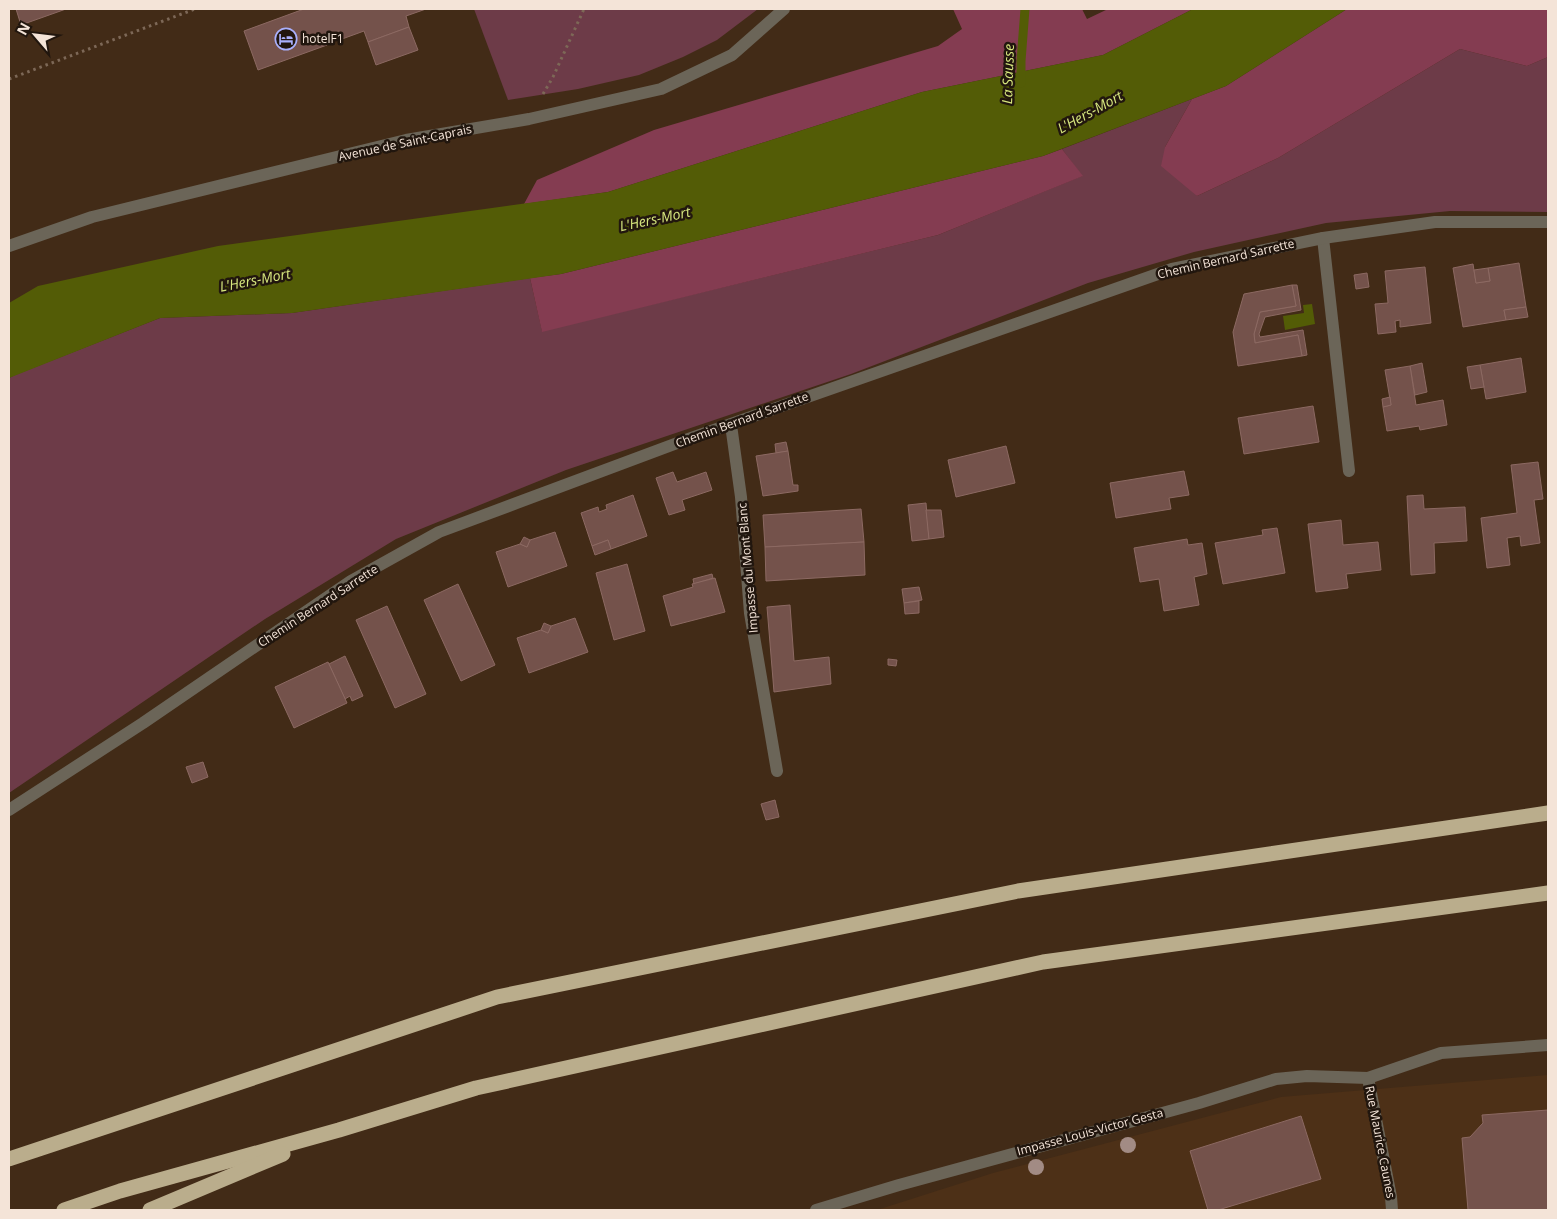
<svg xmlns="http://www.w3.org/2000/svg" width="1557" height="1219" font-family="'Open Sans',sans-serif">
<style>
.built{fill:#4d3017}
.green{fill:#6d3b48}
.forest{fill:#843c51}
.water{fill:#535c06}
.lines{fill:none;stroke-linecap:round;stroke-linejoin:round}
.stream{stroke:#535c06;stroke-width:9}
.building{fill:#74524b;stroke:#8c6962}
.path{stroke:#7d6857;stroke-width:3;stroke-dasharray:2.5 4;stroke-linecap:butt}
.service{stroke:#6b6558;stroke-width:12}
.minor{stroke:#6b6558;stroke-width:12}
.motorway{stroke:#baad8c;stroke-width:15}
.tree{fill:#a28b84}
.labels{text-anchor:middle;stroke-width:5;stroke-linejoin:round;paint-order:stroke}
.poi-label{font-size:12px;fill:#f4e4d8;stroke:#21160e;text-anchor:start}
.street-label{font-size:12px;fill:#f4e4d8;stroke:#21160e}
.water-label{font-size:14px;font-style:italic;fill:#d8e87f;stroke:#21160e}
</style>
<rect width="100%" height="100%" fill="#422b17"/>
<!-- built -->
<polygon class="built" points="1548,1075 1548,1210 877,1210 993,1173 1281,1097"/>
<!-- green -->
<g class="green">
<polygon points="474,9 758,9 717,40 683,57 639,75 578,89 508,100"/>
<polygon points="1460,49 1527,66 1548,57 1548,212 1450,211 1326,223 1194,252 1088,283 851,374 566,470 396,539 265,619 9,793 9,378 15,375 160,318 292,313 530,278 542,331 938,235 1082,176 1062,149 1192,99 1165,147 1197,196 1278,158"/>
</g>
<!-- forest -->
<g class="forest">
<polygon points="953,9 1082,9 1087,19 1108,9 1193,9 1103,55 922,92 608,192 524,204 537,180 654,130 938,46 962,29"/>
<polygon points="1347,9 1548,9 1548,57 1527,66 1460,49 1278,158 1197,196 1161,166 1165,147 1192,99 1226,86"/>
<polygon points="1062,149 1083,176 938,235 542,332 530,278 561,274 1043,156"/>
</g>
<!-- water -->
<g class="water">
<polygon points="1193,9 1347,9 1226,86 1043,156 561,274 292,313 160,318 9,378 9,303 38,286 218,246 608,192 922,92 1103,55"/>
<polygon points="1312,304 1315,324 1285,330 1283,316 1304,313 1303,305"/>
</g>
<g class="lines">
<!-- stream -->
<polyline class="stream" points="1021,83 1021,61 1025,9"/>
</g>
<!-- building -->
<g class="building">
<polygon points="16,9 66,9 21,25"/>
<polygon points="304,9 426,9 406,16 409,27 368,42 364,31 342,39 340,34 325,39 327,45 258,70 244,31"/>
<polygon points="409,27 418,50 376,65 368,42"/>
<polygon points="1519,263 1526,307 1504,310 1506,320 1463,327 1453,268 1473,264 1476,283 1490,281 1488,268"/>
<polygon points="1425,267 1431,323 1400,327 1400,320 1395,321 1396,332 1378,334 1375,304 1388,303 1385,271"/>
<polygon points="1488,268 1490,281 1476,283 1474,270"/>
<polygon points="1367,273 1369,287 1356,289 1354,275"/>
<polygon points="1292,285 1297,285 1301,310 1265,317 1259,334 1260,337 1303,330 1307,355 1302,356 1298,335 1255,343 1254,334 1260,312 1296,306"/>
<polygon points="1292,285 1296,306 1260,312 1254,334 1255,343 1298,335 1302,356 1238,366 1233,332 1244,294"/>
<polygon points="1526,307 1528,317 1506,320 1504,310"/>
<polygon points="1521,358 1526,392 1486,399 1480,365"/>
<polygon points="1422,363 1427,392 1415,395 1410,366"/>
<polygon points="1480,365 1484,387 1471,389 1467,367"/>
<polygon points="1410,366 1416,405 1443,400 1447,425 1420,430 1419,426 1387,431 1383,407 1391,405 1385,370"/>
<polygon points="1390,397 1391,405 1383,407 1382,399"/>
<polygon points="1313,406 1319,442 1244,454 1238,418"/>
<polygon points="786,442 788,451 776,453 775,444"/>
<polygon points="1006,446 1015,483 956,497 948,460"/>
<polygon points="788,451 793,485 798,485 798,491 763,496 756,456"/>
<polygon points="1538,462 1543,499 1534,500 1540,543 1521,546 1520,536 1507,538 1510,565 1487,568 1481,518 1517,513 1511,465"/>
<polygon points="1184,471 1189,495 1169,498 1171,509 1116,518 1110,483"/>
<polygon points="673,472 677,482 706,472 712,490 682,500 685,510 669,515 656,478"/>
<polygon points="633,495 647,536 611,549 608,540 592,546 581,513 598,507 599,512 607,509 606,505"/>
<polygon points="1423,495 1424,509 1465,507 1467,541 1434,543 1435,573 1411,575 1407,496"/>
<polygon points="926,503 929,539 912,541 908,505"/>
<polygon points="861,509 864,542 765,547 763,515"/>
<polygon points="926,510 941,510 944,537 929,539"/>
<polygon points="1341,520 1343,545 1378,542 1381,570 1346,574 1348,588 1316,592 1308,524"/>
<polygon points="1277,528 1285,573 1223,584 1215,543 1263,535 1262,530"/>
<polygon points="555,532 567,566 508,587 496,552 520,544 527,547 530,540"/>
<polygon points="524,537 530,540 527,547 520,544"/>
<polygon points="1187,539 1188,545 1202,543 1207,574 1194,577 1199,605 1164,611 1159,579 1140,582 1134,548"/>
<polygon points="608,540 611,549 595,555 592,546"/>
<polygon points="864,542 865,575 766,581 765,547"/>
<polygon points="627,564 645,631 614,640 596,573"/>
<polygon points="712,574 713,578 694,584 693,579"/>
<polygon points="715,578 725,612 671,626 663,596 693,587 692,584"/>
<polygon points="458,584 495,665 461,681 424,600"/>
<polygon points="919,587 922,600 904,603 902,589"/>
<polygon points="919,601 919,613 905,614 904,603"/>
<polygon points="790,605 794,661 829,657 831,684 774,692 767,607"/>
<polygon points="387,606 426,694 395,708 356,620"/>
<polygon points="575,618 588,652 529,673 517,638 541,630 548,633 551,626"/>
<polygon points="544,623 551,626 548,633 541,630"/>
<polygon points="345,656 363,696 352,701 350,696 345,699 329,664"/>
<polygon points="888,659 897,660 896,666 888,665"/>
<polygon points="328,662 347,703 294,728 275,687"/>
<polygon points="203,762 208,777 192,783 186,767"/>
<polygon points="775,800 779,817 766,820 761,804"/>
<polygon points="1548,1110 1548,1210 1468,1210 1462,1138 1470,1137 1483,1123 1482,1115"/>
<polygon points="1301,1116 1321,1179 1218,1210 1208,1210 1190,1151"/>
</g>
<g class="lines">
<!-- path -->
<g class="path">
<polyline points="9,79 195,9"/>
<polyline points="543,94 553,77 584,9"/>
</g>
<!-- service -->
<polyline class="service" points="731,425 741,497 750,613 777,771"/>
<!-- minor -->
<g class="minor">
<polyline points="1323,238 1349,471"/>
<polyline points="9,246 92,217 406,140 529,119 661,89 732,55 784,9"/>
<polyline points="9,810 143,723 351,581 439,532 688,439 1172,269 1323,238 1435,222 1548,222"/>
<polyline points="1368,1078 1391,1197 1392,1210"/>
<polyline points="816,1210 899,1185 1199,1103 1276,1079 1307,1076 1368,1078 1441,1053 1548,1045"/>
</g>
<!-- motorway -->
<g class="motorway">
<polyline points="9,1159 497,997 1018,891 1548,813"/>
<polyline points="64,1210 120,1191 339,1130 476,1088 1043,962 1548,893"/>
<polyline points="150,1210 283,1154"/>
</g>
</g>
<!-- trees -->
<g class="tree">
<circle cx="1128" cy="1145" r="8"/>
<circle cx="1036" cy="1167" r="8"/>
</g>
<!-- icons -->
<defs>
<g id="hotel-ring" transform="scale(1.125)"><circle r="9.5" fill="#21160e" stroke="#a9b0fc" stroke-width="1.5"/><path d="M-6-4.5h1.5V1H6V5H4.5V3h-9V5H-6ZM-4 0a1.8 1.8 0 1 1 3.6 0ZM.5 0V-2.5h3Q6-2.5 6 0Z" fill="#a9b0fc"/></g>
</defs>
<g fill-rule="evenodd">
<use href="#hotel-ring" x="286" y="39"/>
</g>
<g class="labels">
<!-- poi labels -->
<g class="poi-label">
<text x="302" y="43">hotelF1</text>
</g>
<!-- street labels -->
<g class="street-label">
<text transform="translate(405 143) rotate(-12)" y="4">Avenue de Saint-Caprais</text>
<text transform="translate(1226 259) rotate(-13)" y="4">Chemin Bernard Sarrette</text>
<text transform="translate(742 420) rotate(-20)" y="4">Chemin Bernard Sarrette</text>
<text transform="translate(748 568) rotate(-95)" y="4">Impasse du Mont Blanc</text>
<text transform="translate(318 606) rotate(-33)" y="4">Chemin Bernard Sarrette</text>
<text transform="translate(1090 1132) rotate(-15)" y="4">Impasse Louis-Victor Gesta</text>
<text transform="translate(1380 1142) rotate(79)" y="4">Rue Maurice Caunes</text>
</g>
<!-- water labels -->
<g class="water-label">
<text transform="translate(1008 74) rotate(-88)" y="5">La Sausse</text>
<text transform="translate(1090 112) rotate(-29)" y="5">L'Hers-Mort</text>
<text transform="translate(655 219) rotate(-12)" y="5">L'Hers-Mort</text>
<text transform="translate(255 280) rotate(-11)" y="5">L'Hers-Mort</text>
</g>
</g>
<!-- border -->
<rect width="1557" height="1219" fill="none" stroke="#f4e4d8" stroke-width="20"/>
<!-- north arrow -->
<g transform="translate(35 35) rotate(298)" stroke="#21160e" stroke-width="4" paint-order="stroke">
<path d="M0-4L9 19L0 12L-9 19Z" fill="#f4e4d8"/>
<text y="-8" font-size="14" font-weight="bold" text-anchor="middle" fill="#f4e4d8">N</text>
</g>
</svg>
